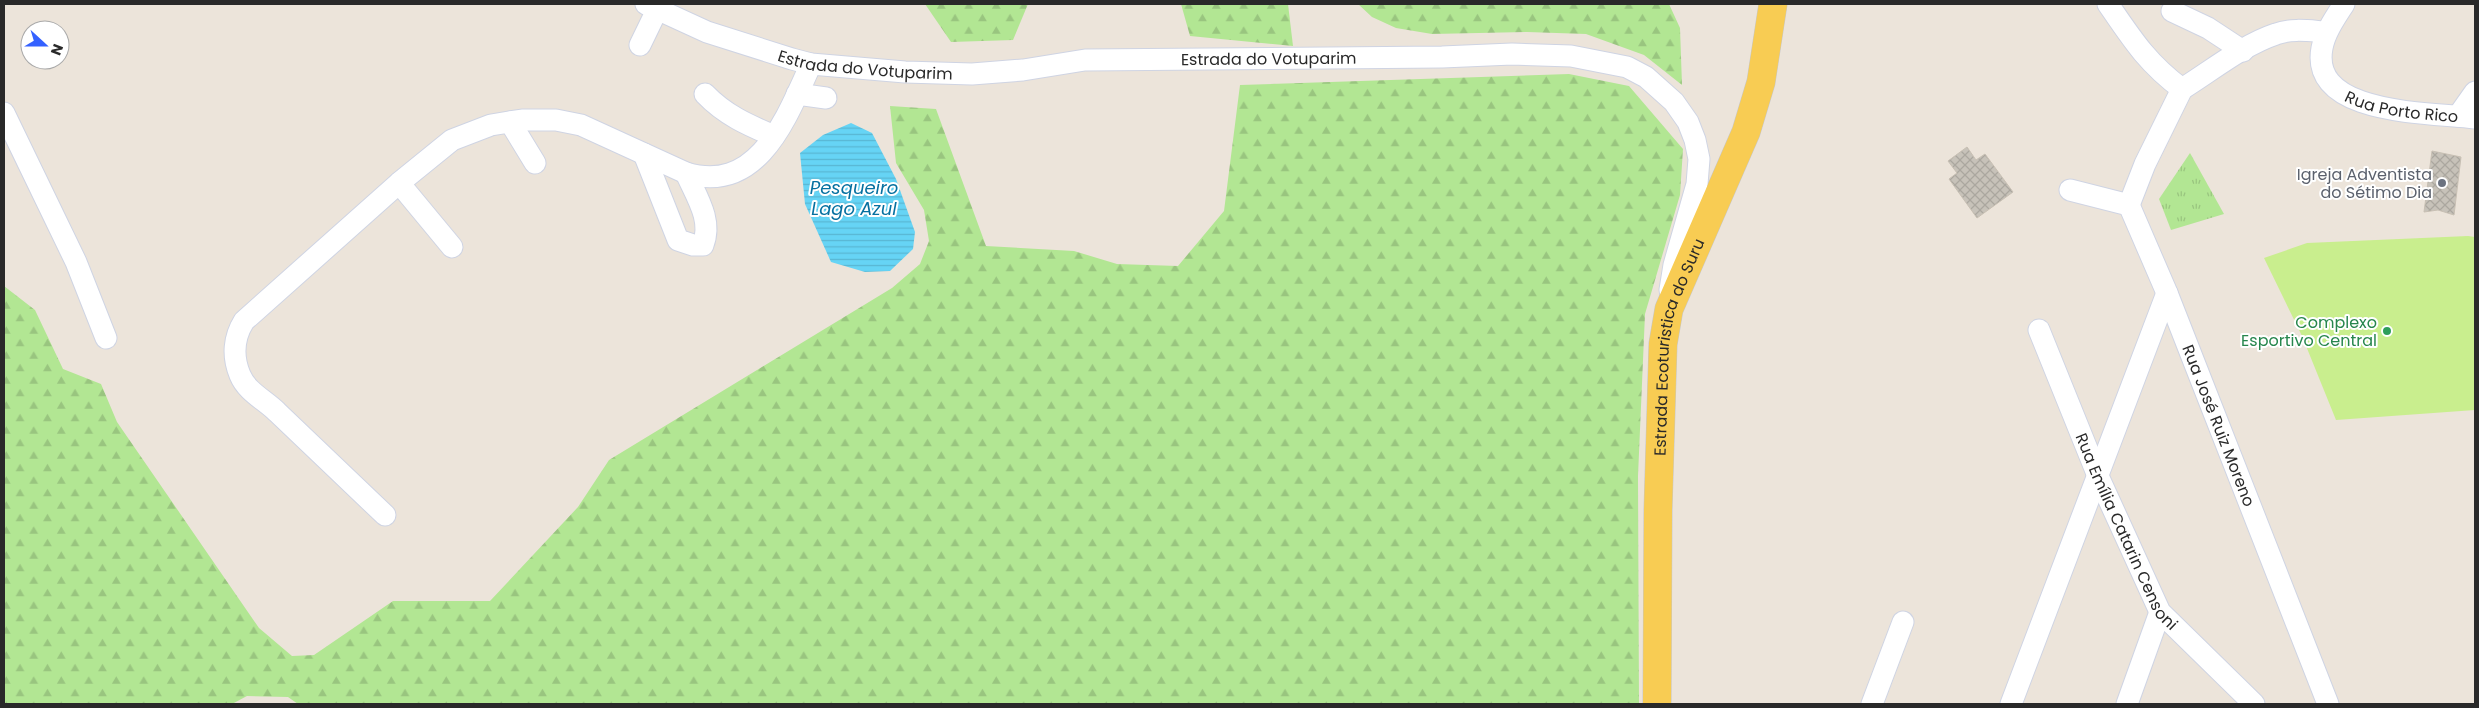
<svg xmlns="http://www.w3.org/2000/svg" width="2479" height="708" font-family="Poppins,sans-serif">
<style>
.grass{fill:url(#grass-tufts)}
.forest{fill:url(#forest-firs)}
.pitch{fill:#c9ee8e}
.water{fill:url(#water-rules)}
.building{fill:url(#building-cross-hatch);stroke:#c8c0b4}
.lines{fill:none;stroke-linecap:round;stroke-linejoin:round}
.minor-casing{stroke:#cfd4e3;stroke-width:23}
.major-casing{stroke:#c7c7c7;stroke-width:29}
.minor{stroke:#fff;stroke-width:21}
.major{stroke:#f8cc53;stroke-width:28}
.worship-dot{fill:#6b7280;stroke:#fff;stroke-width:2}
.leisure-dot{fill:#2e9e5b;stroke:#fff;stroke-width:2}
.labels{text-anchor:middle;stroke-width:4;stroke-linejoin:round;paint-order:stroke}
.street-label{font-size:16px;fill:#292929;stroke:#fff}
.worship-label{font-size:16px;fill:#5b616d;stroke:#fff;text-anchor:end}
.leisure-label{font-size:16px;fill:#27864d;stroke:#fff;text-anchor:end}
.water-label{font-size:18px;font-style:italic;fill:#0670a0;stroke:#fff}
</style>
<defs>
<pattern id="grass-tufts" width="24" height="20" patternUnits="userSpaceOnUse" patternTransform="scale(1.25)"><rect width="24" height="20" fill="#b2e693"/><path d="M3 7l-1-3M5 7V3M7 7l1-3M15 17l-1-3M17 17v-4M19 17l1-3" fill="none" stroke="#99c57f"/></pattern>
<pattern id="forest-firs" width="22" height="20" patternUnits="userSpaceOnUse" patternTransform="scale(1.25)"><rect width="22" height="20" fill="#b2e693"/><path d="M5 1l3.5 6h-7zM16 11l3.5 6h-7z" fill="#99c57f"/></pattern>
<pattern id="water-rules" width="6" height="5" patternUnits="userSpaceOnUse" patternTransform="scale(1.25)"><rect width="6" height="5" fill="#66d4f5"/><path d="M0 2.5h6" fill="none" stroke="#58b6d2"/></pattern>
<pattern id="building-cross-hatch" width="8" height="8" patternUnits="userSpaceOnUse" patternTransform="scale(1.25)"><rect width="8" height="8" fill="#c7c2b9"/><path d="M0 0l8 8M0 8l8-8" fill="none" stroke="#aba79f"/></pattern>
</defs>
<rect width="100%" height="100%" fill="#ece4da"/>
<!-- grass -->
<polygon class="grass" points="2190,153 2224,214 2171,230 2159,199"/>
<!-- forest -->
<g class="forest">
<polygon points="925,4 1028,4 1013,40 951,42"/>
<polygon points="1181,4 1288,4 1293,46 1190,36"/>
<polygon points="1358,4 1669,4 1680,28 1682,85 1644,55 1586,34 1527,32 1432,34 1396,28 1372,17"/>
<polygon points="1569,74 1629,86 1683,149 1680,195 1645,314 1638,476 1639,704 298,704 288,697 247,696 232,704 4,704 4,286 35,310 63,369 101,384 117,422 259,628 292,656 314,655 393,601 490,601 578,507 609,460 892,288 920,264 929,241 924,210 896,163 890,106 936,109 986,246 1074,251 1117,264 1178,266 1224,211 1240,85"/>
</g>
<!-- pitch -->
<polygon class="pitch" points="2468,236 2475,237 2475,410 2336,420 2302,336 2264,258 2307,243"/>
<!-- water -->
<polygon class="water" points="851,123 872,133 896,179 915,232 913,249 890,271 865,272 831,262 805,204 800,153 823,135"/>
<!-- building -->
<g class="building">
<polygon points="1967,147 1976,160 1985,154 2013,192 1977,218 1949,179 1957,173 1948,161"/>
<polygon points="2432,151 2461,157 2454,215 2438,210 2424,212"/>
</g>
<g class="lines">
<!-- minor casing -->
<g class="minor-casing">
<g id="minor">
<path id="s1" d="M 646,4 L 707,32 L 792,59 L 811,64 L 905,72 L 972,74 L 1023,70 L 1085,60 L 1442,57 L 1512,54 L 1571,56 L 1627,67 L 1646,77 L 1674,102 L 1688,122 L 1695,140 L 1699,159 L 1697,184 L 1674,265 L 1670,290"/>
<path d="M 2108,4 C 2132,39 2147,63 2182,89 C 2211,71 2243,45 2276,34 C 2292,28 2310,31 2326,32"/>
<path id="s2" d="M 2344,4 C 2335,18 2325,32 2322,48 C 2309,117 2435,112 2475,118"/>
<polyline points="2172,11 2208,28 2243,51"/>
<polyline points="640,45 657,10"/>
<path d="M 705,94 C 725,115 748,125 774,136"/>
<polyline points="797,94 826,98"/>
<polyline points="4,113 76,262 106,338"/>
<polyline points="2458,116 2475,92"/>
<polyline points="510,122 535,163"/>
<path d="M 644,154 L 678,240 L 693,245 L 703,245 C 713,220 696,196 686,173"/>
<polyline points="399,183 452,247"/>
<path id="s3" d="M 2070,190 L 2129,205 L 2167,293 L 2328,704"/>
<polyline points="2129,205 2145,164 2182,89"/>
<path id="s4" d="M 2039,330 L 2098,476 L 2160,612 L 2254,704"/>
<path d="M 385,515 C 349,481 313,446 277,412 C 265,400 247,392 240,375 C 232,356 234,337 244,321 L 399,183 L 452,140 L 491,125 L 522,120 L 556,120 L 581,125 L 686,173 C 759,195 787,116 811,64"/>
<polyline points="1872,704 1903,622"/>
<polyline points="2011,704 2167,293"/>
<polyline points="2127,704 2160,612"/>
</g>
</g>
<!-- major casing -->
<g class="major-casing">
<g id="major">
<path id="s5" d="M 1657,704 L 1658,510 L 1663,344 L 1669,309 L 1746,132 L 1761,82 L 1773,4"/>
</g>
</g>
<!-- minor -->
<use href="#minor" class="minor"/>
<!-- major -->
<use href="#major" class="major"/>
</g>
<!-- markers -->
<circle class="worship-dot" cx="2442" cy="183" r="5"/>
<circle class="leisure-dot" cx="2387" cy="331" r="5"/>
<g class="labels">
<!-- street labels -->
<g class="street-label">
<text dy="6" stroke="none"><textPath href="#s1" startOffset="635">Estrada do Votuparim</textPath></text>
<text dy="6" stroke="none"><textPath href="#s1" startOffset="230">Estrada do Votuparim</textPath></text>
<text dy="6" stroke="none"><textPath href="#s2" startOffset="164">Rua Porto Rico</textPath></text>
<text dy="6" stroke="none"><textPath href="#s5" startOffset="360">Estrada Ecoturistica do Suru</textPath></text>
<text dy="6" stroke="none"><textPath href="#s3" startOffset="299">Rua José Ruiz Moreno</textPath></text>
<text dy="6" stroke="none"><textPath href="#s4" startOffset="220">Rua Emília Catarin Censoni</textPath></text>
</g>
<!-- worship labels -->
<g class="worship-label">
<text x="2432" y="180">Igreja Adventista<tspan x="2432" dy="18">do Sétimo Dia</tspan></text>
</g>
<!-- leisure labels -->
<g class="leisure-label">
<text x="2377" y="328">Complexo<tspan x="2377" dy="18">Esportivo Central</tspan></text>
</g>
<!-- water labels -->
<g class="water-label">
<text x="854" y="194">Pesqueiro<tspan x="854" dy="21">Lago Azul</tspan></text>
</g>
</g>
<!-- border -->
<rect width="2479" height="708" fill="none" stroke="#292929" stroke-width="10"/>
<!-- north arrow -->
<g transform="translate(45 45) rotate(111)"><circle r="24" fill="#ffffff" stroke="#a9a9a9"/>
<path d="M0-4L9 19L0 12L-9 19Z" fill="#3461ff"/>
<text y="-8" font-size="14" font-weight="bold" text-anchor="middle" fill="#292929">N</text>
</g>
</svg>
